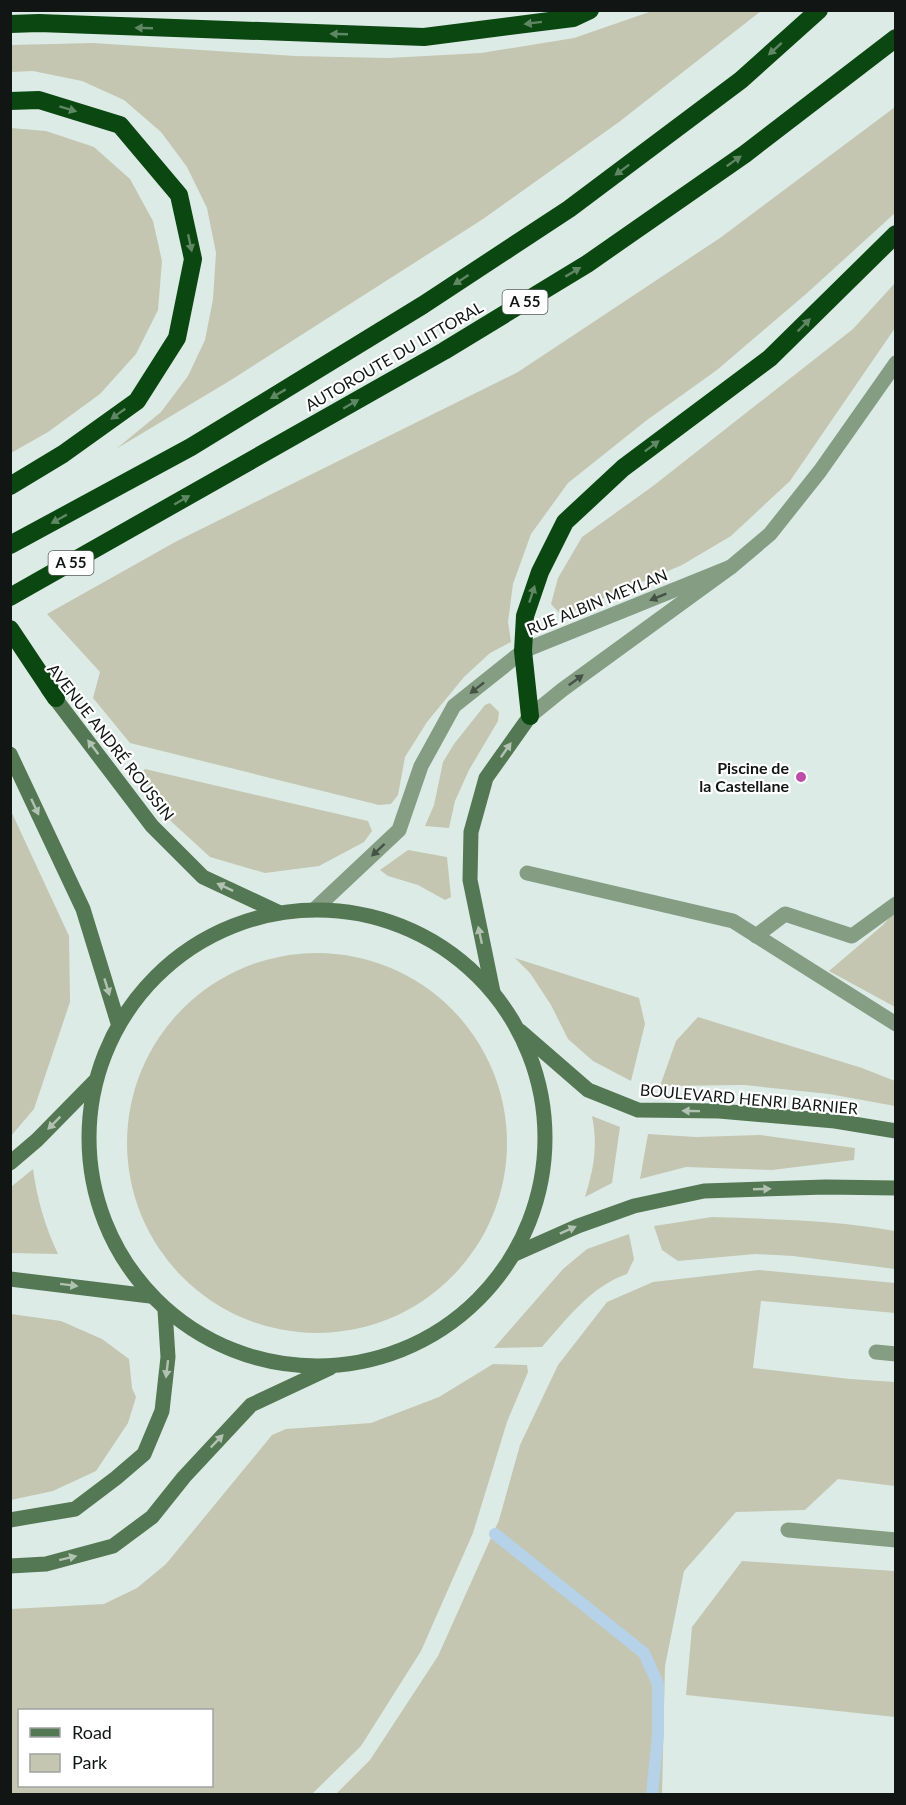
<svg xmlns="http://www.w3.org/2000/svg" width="906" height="1805" font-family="Lato,sans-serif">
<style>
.green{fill:#c4c6b1;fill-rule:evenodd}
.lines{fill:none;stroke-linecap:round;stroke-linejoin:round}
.stream{stroke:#b5d2e8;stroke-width:12}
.lane{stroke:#849d83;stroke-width:15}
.street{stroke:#849d83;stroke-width:15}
.secondary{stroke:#547853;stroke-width:15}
.highway{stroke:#0b4711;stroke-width:18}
.oneway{fill:#608764}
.oneway2{fill:#455346}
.oneway3{fill:#b2c2b2}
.poi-dot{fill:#be4da9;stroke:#fff;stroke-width:2}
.labels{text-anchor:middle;stroke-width:4.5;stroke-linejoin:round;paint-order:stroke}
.shield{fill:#fff;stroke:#585c5b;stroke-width:1.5}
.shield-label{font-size:15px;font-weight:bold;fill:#111615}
.street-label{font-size:16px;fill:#111615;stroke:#fff}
.poi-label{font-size:16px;font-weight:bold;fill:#111615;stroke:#fff;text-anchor:end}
</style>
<rect width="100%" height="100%" fill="#ddebe7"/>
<!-- green -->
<g class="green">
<polygon points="655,10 761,11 619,122 483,219 231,380 116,449 161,412 188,376 205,340 213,299 216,253 207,208 187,167 161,132 124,100 82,81 33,71 11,72 11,45 93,43 295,56 388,58 481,53 574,38"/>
<polygon points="895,107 895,213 806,294 717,370 647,420 568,483 531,534 513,584 508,622 511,642 490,653 464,677 427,722 405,757 398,795 391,804 379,805 130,743 93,698 100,672 47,614 177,541 518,372 720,238"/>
<polygon points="11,128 46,131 94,147 130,179 153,221 162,261 158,310 136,354 100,394 48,432 11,453"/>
<polygon points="895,283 895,328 790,481 731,536 682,565 562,616 551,604 558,578 582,537 653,486 853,329"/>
<polygon points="490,703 499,712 498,721 469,770 455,801 449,828 425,826 434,805 443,762 454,744 485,705"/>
<polygon points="145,769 368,821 372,831 364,842 319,866 265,873 210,857 163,814 140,774"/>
<polygon points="11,811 69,936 70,1002 34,1109 11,1136"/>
<polygon points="408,850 447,857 451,897 445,900 418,885 388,876 380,870"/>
<polygon points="895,911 895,1007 829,971 883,925"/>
<circle cx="317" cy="1143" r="190"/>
<polygon points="515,958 639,998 645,1024 631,1081 593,1061 568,1039 551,1005 530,973"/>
<polygon points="698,1017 862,1068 895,1081 895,1106 829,1094 744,1085 660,1086 676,1041"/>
<path d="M 592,1116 L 620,1127 L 612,1183 L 585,1197 C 594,1168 598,1146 592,1116 Z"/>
<polygon points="648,1134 696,1137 760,1135 855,1148 854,1160 772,1170 686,1167 640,1179"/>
<path d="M 33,1169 C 37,1199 45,1226 58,1254 L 11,1253 L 11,1187 Z"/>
<path d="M 712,1217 C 773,1219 835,1220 895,1231 L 895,1269 L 793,1256 L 755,1254 L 678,1261 L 662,1250 L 654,1226 Z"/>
<path d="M 629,1234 L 634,1259 L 627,1274 C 591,1286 566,1320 542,1347 L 494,1348 L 563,1269 L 587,1249 Z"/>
<polygon points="759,1270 895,1283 895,1313 761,1301 753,1368 850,1379 895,1382 895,1486 838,1479 805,1510 736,1512 684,1571 665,1666 662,1794 336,1794 370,1760 438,1656 499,1520 520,1445 558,1365 607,1302 653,1282"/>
<polygon points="11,1314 61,1321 102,1339 129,1359 132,1388 136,1397 128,1423 96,1471 53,1491 11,1500"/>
<path d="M 493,1364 L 527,1365 L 528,1372 L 507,1422 L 473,1533 L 421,1651 L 361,1746 L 312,1794 L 11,1794 L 11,1609 L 104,1604 L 137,1588 L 166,1564 L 272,1435 L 286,1429 L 371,1423 L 439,1397 ZM 20,1710 L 212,1710 L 212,1786 L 20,1786 Z"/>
<polygon points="742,1561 895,1571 895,1717 686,1695 692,1627"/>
</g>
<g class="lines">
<!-- stream -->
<polyline class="stream" points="495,1534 644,1653 658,1684 658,1735 652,1794"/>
<!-- lane -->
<g class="lane">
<polyline points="527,873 733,921 896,1024"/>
<polyline points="756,936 785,914 852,936 896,904"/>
<polyline points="876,1352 896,1354"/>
<polyline points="788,1530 896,1540"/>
</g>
<!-- street -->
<g class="street">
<polyline points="530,716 562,690 731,567 770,534 820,471 896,363"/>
<polyline points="315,909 399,830 421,766 454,706 523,651 731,567"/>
</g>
<!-- secondary -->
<g class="secondary">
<polyline points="48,689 152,826 203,877 278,912"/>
<polyline points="10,754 83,909 118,1023"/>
<circle cx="317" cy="1138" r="228"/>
<polyline points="493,992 470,880 471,832 486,778 530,716"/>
<polyline points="520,1031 588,1090 638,1110 719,1111 835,1121 896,1131"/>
<polyline points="10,1163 37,1140 95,1081"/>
<polyline points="515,1254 578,1226 634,1206 704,1191 826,1187 896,1188"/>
<polyline points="10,1279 150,1296"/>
<polyline points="10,1520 75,1509 116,1478 144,1454 162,1411 168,1357 165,1310"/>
<polyline points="10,1566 46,1564 113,1546 152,1517 184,1477 251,1405 330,1368"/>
</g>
<!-- highway -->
<g class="highway">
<polyline points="10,24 39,23 424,37 573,18 590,10"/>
<polyline points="10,101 39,100 120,125 179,195 193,259 177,338 137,401 63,454 10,486"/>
<polyline points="10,545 191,447 423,305 569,209 741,80 819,10"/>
<polyline points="10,597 444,351 587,264 745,154 896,38"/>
<polyline points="10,629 56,698"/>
<polyline points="530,716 523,651 525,616 540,572 565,522 623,468 770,358 896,234"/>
</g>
</g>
<!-- one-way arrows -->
<defs><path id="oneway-solid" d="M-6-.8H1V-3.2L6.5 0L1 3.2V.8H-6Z" transform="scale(1.5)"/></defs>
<g class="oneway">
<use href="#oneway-solid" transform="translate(533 23) rotate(173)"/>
<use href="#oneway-solid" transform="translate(144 28) rotate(-178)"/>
<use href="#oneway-solid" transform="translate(339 34) rotate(-178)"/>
<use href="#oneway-solid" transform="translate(775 49) rotate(138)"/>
<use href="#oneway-solid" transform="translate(68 109) rotate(17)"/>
<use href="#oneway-solid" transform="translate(734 161) rotate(-35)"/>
<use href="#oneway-solid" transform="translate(622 170) rotate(143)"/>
<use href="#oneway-solid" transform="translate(190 243) rotate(78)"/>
<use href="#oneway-solid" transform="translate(573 272) rotate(-31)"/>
<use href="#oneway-solid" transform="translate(461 280) rotate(147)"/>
<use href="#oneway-solid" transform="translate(804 325) rotate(-45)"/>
<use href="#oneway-solid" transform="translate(278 394) rotate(149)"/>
<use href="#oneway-solid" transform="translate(351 404) rotate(-30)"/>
<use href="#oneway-solid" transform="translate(118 414) rotate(144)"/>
<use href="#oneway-solid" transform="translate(652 446) rotate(-37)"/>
<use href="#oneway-solid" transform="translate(182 500) rotate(-30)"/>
<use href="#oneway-solid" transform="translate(59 519) rotate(151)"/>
<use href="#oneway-solid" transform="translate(532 594) rotate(-72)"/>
</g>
<g class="oneway2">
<use href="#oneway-solid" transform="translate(658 597) rotate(158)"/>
<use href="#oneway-solid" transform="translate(576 680) rotate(-36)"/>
<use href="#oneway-solid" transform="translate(477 688) rotate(142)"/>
<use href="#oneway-solid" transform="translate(378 850) rotate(137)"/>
</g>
<g class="oneway3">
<use href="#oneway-solid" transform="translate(93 747) rotate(-127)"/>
<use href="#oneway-solid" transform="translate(506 750) rotate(-55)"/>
<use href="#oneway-solid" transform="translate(35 807) rotate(65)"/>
<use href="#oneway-solid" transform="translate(225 887) rotate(-155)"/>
<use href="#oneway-solid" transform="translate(480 935) rotate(-102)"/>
<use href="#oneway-solid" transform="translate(107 987) rotate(73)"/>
<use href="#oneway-solid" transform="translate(691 1111) rotate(-179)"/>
<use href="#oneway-solid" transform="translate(54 1123) rotate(135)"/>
<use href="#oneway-solid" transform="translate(762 1189) rotate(-2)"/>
<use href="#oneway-solid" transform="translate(568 1230) rotate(-24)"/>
<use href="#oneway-solid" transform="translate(69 1285) rotate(7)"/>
<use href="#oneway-solid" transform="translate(167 1369) rotate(97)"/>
<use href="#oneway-solid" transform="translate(217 1441) rotate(-46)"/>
<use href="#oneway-solid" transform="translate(68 1558) rotate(-14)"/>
</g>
<!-- markers -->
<circle class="poi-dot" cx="801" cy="777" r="6"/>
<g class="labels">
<!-- shield labels -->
<g class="shield">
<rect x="502.5" y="290" width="45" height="24" rx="4.5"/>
<rect x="48.5" y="551" width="45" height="24" rx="4.5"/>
</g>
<g class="shield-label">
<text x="525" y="307">A 55</text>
<text x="71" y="568">A 55</text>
</g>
<!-- street labels -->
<g class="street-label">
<text transform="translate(394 356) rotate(-30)" y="6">AUTOROUTE DU LITTORAL</text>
<text transform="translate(597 602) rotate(-22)" y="6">RUE ALBIN MEYLAN</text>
<text transform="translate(111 742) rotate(52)" y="6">AVENUE ANDRÉ ROUSSIN</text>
<text transform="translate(749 1099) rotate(5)" y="6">BOULEVARD HENRI BARNIER</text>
</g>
<!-- poi labels -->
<g class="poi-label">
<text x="789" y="774">Piscine de<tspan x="789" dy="18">la Castellane</tspan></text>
</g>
</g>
<!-- border -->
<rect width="906" height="1805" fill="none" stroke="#111615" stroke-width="24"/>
<!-- legend -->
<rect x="18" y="1709" width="195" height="78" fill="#ffffff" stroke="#a0a2a1" stroke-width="1.5"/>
<rect x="30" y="1728" width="30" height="9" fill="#547853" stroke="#a0a2a1" stroke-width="1.5"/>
<text x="72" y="1739" font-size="18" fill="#111615">Road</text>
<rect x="30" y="1754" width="30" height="18" fill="#c4c6b1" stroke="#a0a2a1" stroke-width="1.5"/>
<text x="72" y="1769" font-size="18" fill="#111615">Park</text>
</svg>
